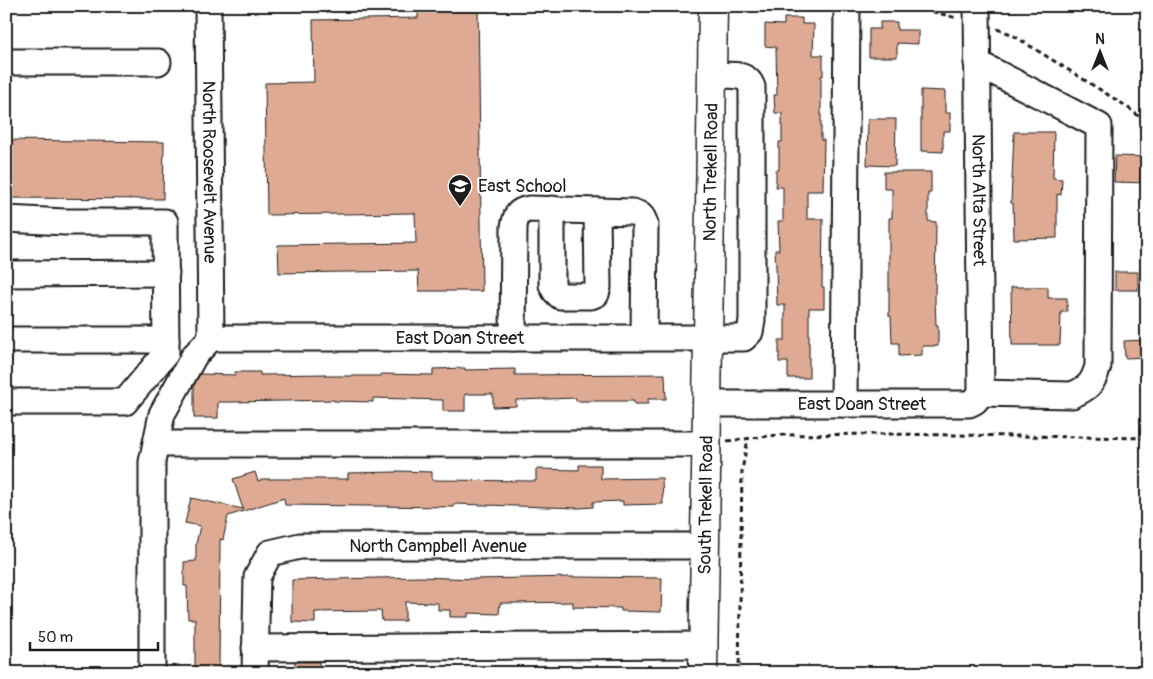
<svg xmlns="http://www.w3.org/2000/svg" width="1153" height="679" font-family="Pangolin,sans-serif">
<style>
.building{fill:#dfaa93;stroke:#1c1c1c}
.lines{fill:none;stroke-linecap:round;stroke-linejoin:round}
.minor-casing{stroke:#1c1c1c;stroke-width:29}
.major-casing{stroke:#1c1c1c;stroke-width:31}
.path{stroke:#1c1c1c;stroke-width:3;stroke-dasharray:5 4;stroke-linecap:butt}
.minor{stroke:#fff;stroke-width:25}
.major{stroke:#fff;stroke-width:28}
.labels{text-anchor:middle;stroke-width:4;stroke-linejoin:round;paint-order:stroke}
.street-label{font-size:18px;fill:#1c1c1c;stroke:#fff}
.poi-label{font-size:18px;fill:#1c1c1c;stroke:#fff;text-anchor:start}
</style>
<rect width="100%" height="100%" fill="#fff"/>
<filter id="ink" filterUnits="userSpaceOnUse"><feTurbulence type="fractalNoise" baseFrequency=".02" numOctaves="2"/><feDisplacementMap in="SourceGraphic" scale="10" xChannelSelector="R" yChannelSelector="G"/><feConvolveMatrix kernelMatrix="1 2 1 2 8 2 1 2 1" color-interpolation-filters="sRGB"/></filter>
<g filter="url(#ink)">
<!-- building -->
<g class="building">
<polygon points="418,6 478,6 482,291 419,291 418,271 279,273 278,245 416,243 415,213 267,215 265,83 314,82 313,20 418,18"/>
<polygon points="784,18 802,18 802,24 814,24 813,55 823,55 823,76 821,76 821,140 824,140 823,191 807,191 807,219 823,219 822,287 824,287 824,308 809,308 809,378 788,378 788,362 779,362 779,340 785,340 785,305 777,305 776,267 775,250 779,250 778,221 783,221 783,187 776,187 776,170 779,170 779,142 782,142 782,113 775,113 774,95 777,95 776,47 765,46 765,24 784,25"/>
<polygon points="880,22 897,22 897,30 918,30 918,44 897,43 897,57 869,57 869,29 880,29"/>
<polygon points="921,90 945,91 945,113 950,113 950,131 943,131 943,152 921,151"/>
<polygon points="868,119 896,119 895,166 867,165"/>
<polygon points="1014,132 1054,132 1053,178 1062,179 1061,195 1057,194 1057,238 1014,239 1013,203 1011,203"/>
<polygon points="6,140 164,142 163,199 6,198"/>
<polygon points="1115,156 1147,157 1147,183 1114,182"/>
<polygon points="884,172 931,172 931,193 928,193 928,221 936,222 935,299 936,325 938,325 938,346 922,346 922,355 899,356 899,343 892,343 891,316 889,316 889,218 892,218 892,189 884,189"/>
<rect x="1115" y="272" width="23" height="18"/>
<polygon points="1011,287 1048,287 1048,298 1067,298 1067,312 1061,312 1060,345 1012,345"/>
<polygon points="1147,340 1147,357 1125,358 1124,341"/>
<polygon points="465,368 465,370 515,369 515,375 665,374 666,399 648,399 648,404 634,404 634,401 576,401 576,398 516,400 516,406 493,407 493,394 465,394 465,411 443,411 443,400 373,398 373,402 334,401 334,400 232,402 218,402 218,418 194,418 194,385 200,374 235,375 235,372 260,372 260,375 326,374 326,376 381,376 381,374 433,375 433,369"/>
<polygon points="579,465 601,465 601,479 662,478 663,504 623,505 623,501 593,502 593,507 579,508 454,504 454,507 285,505 284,498 228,516 223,540 220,539 219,673 195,673 195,619 188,619 187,586 184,586 184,562 196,561 196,544 200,526 185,523 191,498 243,509 233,479 255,472 258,481 263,479 348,479 348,473 396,472 396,471 432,472 432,480 536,481 536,469 579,470"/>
<polygon points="421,577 476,579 574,577 662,578 661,612 621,611 621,608 573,607 573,602 517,603 500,603 499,614 468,613 468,617 450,617 450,610 438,610 438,603 405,602 405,621 382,621 381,611 315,612 315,623 292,622 292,580"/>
<polygon points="295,662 319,662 320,673 295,673"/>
</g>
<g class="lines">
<!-- minor casing -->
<g class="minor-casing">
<g id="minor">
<path id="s1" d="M 208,6 L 211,338"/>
<path id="s2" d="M 977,6 L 981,393"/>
<polyline points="6,62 158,62"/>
<path d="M 977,63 L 1099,126 L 1098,366 C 1093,383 1089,388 1072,395 L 981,393"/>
<polyline points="552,209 552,285 555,291 560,296 591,296 596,294 598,287 597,211"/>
<polyline points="6,219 65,222 165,222 166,353 125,402 6,402"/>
<polyline points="6,274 166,273"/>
<path id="s3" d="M 211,338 L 744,338 L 750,332 L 752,320 L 752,87 C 746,71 727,76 712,76"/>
<path d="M 513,338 L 514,227 C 516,215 517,211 529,209 L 632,212 C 640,214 643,216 645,225 L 644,338"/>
<polyline points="6,340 166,340"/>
<path id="s4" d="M 707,404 L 969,404 L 975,401 L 981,393"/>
<polyline points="844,404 847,6"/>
<polyline points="156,444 707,444"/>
<polyline points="255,648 704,645"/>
<polyline points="152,673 152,462 162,414 194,356 211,338"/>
<path id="s5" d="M 255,673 L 257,577 L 270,553 L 300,546 L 705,546"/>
</g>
</g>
<!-- major casing -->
<g class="major-casing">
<g id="major">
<path id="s6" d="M 703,673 L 713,6"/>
</g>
</g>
<!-- path -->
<g class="path">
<polyline points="925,6 934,12 957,18"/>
<polyline points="997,29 1011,34 1027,44 1126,106 1147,123"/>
<polyline points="727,441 778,435 888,434 1147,438"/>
<polyline points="739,673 742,470 748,439"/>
</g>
<!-- minor -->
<use href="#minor" class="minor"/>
<!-- major -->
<use href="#major" class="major"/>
</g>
</g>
<!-- icons -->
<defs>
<g id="school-pin" transform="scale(1.25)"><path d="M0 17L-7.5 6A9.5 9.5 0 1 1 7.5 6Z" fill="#1c1c1c" stroke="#fff"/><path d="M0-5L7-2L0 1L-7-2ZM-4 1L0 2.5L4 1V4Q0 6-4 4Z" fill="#fff"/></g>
</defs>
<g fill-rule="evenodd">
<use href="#school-pin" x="460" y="186"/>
</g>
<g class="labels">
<!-- street labels -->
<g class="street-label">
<text dy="6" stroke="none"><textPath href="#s1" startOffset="166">North Roosevelt Avenue</textPath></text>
<text dy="6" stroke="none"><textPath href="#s6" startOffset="501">North Trekell Road</textPath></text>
<text dy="6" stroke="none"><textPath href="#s2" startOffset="194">North Alta Street</textPath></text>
<text dy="6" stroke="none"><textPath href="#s3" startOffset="249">East Doan Street</textPath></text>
<text dy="6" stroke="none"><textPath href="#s4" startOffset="155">East Doan Street</textPath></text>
<text dy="6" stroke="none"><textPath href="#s6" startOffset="168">South Trekell Road</textPath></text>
<text dy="6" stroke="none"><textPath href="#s5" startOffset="292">North Campbell Avenue</textPath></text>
</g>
<!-- poi labels -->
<g class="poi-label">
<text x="478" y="192">East School</text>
</g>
</g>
<!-- margin -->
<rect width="1153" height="679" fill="none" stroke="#fff" stroke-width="25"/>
<rect x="12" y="12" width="1128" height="654" fill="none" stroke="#1c1c1c" stroke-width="2" filter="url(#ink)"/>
<!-- north arrow -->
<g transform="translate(1100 52)" stroke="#ffffff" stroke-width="4" paint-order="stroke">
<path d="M0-4L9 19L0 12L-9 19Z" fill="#1c1c1c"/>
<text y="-8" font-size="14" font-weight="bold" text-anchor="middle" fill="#1c1c1c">N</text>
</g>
<!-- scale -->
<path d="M30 642v8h128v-8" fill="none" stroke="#1c1c1c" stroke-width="2.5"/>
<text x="38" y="642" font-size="15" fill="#1c1c1c" stroke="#ffffff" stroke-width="4" paint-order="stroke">50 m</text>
</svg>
